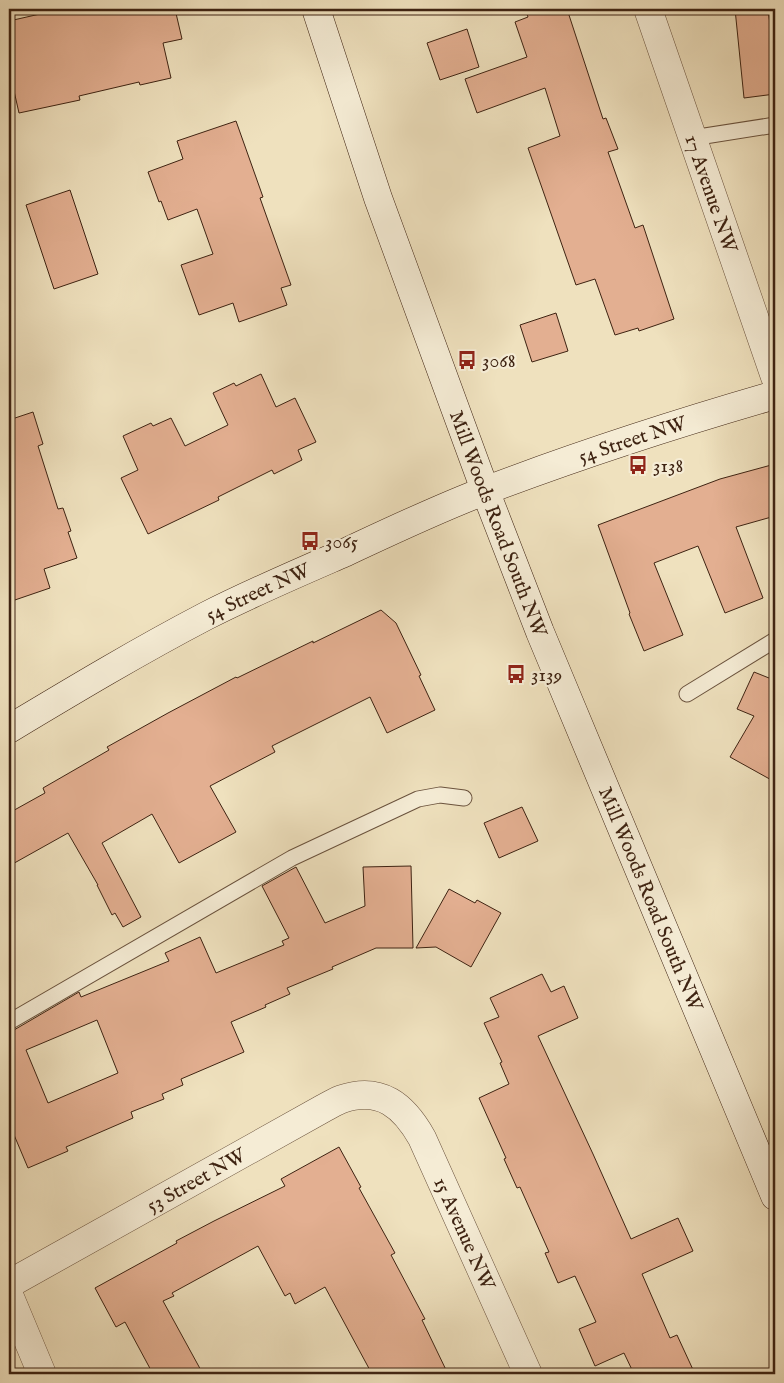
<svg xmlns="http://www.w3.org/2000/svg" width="784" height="1383" font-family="'IM FELL English',serif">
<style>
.building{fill:#e3af91;stroke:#3e2312;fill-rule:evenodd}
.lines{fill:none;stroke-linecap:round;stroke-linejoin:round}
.lane-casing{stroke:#6a523d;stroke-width:17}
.street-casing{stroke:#6a523d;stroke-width:29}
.secondary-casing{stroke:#3e2312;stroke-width:29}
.lane{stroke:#f5ecd5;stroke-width:15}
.street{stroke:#f5ecd5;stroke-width:28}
.secondary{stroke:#f5ecd5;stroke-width:28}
.labels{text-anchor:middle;stroke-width:4.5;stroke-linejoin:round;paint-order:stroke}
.street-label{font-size:20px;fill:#3e2312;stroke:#f5ecd5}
.poi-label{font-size:20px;fill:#3e2312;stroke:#f5ecd5;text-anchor:start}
</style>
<rect width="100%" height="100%" fill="#efe1be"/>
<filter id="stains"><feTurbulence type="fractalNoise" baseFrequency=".004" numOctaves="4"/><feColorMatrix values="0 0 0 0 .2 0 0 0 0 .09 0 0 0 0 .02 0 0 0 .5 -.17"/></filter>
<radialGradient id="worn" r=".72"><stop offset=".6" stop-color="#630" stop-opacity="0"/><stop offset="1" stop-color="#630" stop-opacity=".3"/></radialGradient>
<!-- building -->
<g class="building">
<polygon points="39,9 175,9 182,39 163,43 171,78 140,85 139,82 79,96 80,100 19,113 12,82 9,82 9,21 40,14"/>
<polygon points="525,9 567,9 603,119 606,118 618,149 608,152 635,228 643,225 674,319 639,331 638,328 615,335 595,279 576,285 528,148 560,136 545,88 477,113 465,79 527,57 515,22 528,17"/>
<polygon points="735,9 768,9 775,63 775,94 744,98"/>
<polygon points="467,29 479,67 440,80 427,43"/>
<polygon points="236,121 263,197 260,198 291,285 281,288 287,305 239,322 233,303 199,315 181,265 213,254 197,209 168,220 161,201 159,202 148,172 183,159 177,141"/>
<polygon points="70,190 98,274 54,289 26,205"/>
<polygon points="556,313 568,351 532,362 520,325"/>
<polygon points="261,374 276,407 295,398 316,442 298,450 302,460 274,474 272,470 218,497 219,500 148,534 121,478 138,470 123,436 151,423 153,426 171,418 185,446 228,425 213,393 234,383 236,386"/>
<polygon points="33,412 43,444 38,446 58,509 63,508 71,531 68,532 77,558 44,569 50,588 9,602 9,420"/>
<polygon points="775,464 775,516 736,527 763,598 725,613 698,546 654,563 683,635 644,651 629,614 630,613 598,525 720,479"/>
<polygon points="381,610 396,623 421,675 419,676 435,710 387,733 370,697 272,746 275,752 210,786 236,832 179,863 152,814 102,843 141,917 123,927 115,913 112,915 97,885 98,885 68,833 9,866 9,813 45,793 43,788 109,750 107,747 168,713 236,677 237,678 313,641 313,643"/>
<polygon points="754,672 774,680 775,678 775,782 730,757 754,716 737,709"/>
<polygon points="522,807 538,841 499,858 484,823"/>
<path d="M 411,866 L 413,948 L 376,948 L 332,967 L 333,969 L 287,988 L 290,994 L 265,1005 L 266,1007 L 231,1022 L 244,1052 L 181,1079 L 183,1085 L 162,1094 L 164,1099 L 131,1112 L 133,1118 L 66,1147 L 68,1151 L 28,1168 L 9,1123 L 9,1031 L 14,1030 L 79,992 L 81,997 L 169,961 L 165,953 L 200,937 L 216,973 L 284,945 L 282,941 L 289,938 L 262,886 L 296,867 L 325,923 L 365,906 L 363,867 ZM 97,1020 L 118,1073 L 48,1103 L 26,1050 Z"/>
<polygon points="449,889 475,903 477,900 501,913 471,967 436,947 416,948"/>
<polygon points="542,974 551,992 564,986 578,1018 538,1036 593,1154 631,1239 678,1218 693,1251 642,1274 670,1338 677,1335 695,1374 634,1374 624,1353 595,1366 579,1329 596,1322 575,1276 558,1283 545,1253 549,1252 520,1187 517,1188 504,1159 506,1158 479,1098 509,1084 500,1063 502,1062 484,1023 499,1017 490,998"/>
<polygon points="339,1147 361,1187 359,1188 395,1253 391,1255 425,1319 422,1320 448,1374 372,1374 325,1287 295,1304 290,1293 285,1296 258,1246 172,1293 174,1296 163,1301 203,1374 153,1374 125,1322 116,1327 95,1288 177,1243 176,1241 214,1221 285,1186 281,1179"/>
</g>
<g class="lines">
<!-- lane casing -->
<g class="lane-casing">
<g id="lane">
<polyline points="692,138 775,125"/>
<polyline points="687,694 775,640"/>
<polyline points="9,1022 292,858 418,799 440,795 464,798"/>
</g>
</g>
<!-- street casing -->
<g class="street-casing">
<g id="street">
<path id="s1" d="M 648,9 L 775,377"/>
<path id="s2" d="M 9,1284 L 324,1108 C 330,1105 336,1101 342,1099 C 381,1086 404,1106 422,1138 L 528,1374"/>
<polyline points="9,1295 42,1374"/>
</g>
</g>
<!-- secondary casing -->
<g class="secondary-casing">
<g id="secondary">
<path id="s3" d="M 316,9 L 378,198 L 485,490 L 540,632 L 775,1196"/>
<path id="s4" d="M 9,729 C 74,690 139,651 206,616 C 251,593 298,573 344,553 C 391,531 439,508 487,490 C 582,454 678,423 775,395"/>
</g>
</g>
<!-- lane -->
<use href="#lane" class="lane"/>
<!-- street -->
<use href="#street" class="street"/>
<!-- secondary -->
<use href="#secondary" class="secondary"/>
</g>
<!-- icons -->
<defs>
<g id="bus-bare" transform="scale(1.5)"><path d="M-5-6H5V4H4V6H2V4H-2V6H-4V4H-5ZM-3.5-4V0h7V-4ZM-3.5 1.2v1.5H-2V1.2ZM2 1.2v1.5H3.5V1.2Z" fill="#8f2418" stroke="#f5ecd5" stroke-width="2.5" paint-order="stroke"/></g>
</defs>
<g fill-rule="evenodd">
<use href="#bus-bare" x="467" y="360"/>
<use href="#bus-bare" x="638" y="465"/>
<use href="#bus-bare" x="310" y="541"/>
<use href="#bus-bare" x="516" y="674"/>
</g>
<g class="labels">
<!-- street labels -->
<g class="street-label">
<text dy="7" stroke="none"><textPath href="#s1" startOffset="195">17 Avenue NW</textPath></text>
<text dy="7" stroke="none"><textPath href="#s4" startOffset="689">54 Street NW</textPath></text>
<text dy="7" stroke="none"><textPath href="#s3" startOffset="546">Mill Woods Road South NW</textPath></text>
<text dy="7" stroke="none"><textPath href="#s4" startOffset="284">54 Street NW</textPath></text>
<text dy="7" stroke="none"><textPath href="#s3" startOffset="951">Mill Woods Road South NW</textPath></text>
<text dy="7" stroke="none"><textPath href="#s2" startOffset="214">53 Street NW</textPath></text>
<text dy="7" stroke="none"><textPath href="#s2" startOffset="584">15 Avenue NW</textPath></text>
</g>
<!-- poi labels -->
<g class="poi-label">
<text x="482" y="367">3068</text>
<text x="653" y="472">3138</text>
<text x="325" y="548">3065</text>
<text x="531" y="681">3139</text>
</g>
</g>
<!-- margin -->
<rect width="784" height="1383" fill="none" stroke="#efe1be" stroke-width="30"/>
<rect x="10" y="10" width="764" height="1363" fill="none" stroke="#3e2312" stroke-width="2.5"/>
<rect x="15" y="15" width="754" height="1353" fill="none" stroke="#3e2312"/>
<rect width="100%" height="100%" filter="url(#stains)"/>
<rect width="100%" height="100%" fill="url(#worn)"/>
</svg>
